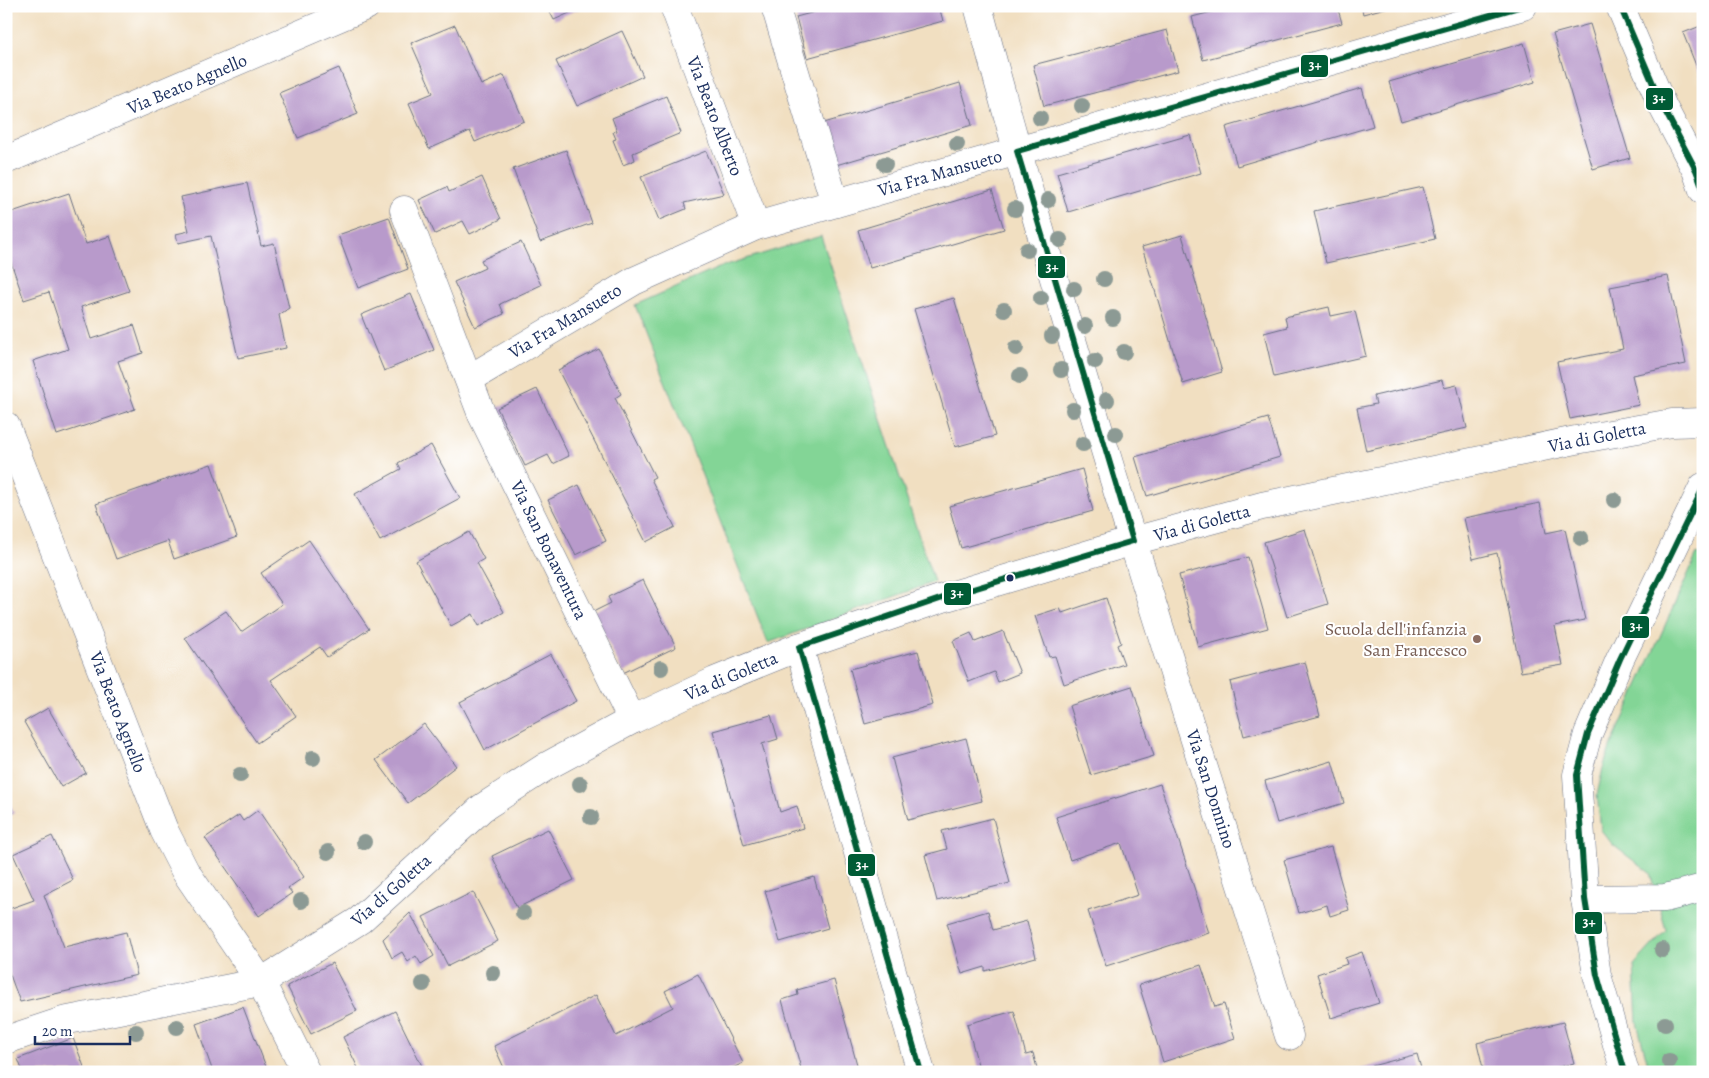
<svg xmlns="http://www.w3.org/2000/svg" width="1709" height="1078" font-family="Alegreya,serif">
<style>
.green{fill:#83d596;stroke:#4f827a}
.building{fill:#b89acb}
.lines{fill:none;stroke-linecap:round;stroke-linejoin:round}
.minor-casing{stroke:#666d81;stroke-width:29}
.minor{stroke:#fff;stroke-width:28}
.bus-1-casing{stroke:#fff;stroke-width:10}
.bus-1{stroke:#005b35;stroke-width:6}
.tree{fill:#8c9a94}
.bus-dot{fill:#1b2f5e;stroke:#fff;stroke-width:2}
.education-dot{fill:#8d6e63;stroke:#fff;stroke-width:2}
.labels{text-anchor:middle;stroke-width:4;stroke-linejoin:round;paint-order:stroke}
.street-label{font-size:18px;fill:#1b2f5e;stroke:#fff}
.education-label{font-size:18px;fill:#785e54;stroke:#fff;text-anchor:end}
.line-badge{stroke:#fff;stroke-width:2}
.badge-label{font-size:14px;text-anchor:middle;font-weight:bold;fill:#fff}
</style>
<rect width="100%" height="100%" fill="#fff"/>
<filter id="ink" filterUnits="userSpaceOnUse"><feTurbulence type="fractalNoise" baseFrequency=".02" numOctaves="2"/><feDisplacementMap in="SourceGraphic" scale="10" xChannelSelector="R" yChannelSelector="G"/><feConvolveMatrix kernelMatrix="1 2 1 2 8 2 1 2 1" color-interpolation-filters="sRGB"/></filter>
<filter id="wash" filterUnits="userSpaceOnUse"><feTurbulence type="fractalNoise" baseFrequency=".0096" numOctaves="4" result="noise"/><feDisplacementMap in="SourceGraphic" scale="20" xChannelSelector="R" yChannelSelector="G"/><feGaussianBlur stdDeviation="1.12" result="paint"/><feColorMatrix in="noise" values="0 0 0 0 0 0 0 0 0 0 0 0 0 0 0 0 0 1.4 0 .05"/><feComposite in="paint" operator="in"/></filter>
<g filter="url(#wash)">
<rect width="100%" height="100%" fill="#f1dfc1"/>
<!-- green -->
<g class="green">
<polygon points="821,236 934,582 768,643 635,305 723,266"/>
<polygon points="1697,554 1703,556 1703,1072 1650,1072 1637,1023 1634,965 1666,930 1650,873 1613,845 1601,830 1597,795 1603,768 1610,748"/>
</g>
<g id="blocks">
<!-- building -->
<g class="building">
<polygon points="547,6 585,6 554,20"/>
<polygon points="837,6 939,6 943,21 807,58 796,17"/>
<polygon points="1235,6 1337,6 1342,23 1203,60 1192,17"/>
<polygon points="1361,6 1389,6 1389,7 1363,14"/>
<polygon points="1590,24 1630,158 1593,169 1553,34"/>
<polygon points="455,25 481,85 504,75 524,121 475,142 470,131 429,149 409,103 433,93 411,43"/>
<polygon points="1703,25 1703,83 1683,33"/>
<polygon points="1167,30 1178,71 1044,106 1033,65"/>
<polygon points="622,31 643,76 577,106 556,61"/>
<polygon points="1524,43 1535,82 1401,121 1389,82"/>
<polygon points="339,68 358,114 298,138 279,93"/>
<polygon points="960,83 972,125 836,165 824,123"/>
<polygon points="1362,88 1373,126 1237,166 1226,127"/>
<polygon points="666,96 681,133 633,153 635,160 623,165 613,140 616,139 613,132 617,131 612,118"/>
<polygon points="1190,135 1201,173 1068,212 1057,173"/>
<polygon points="566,150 592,223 540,242 513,169"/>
<polygon points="706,151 724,194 684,203 686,209 659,220 641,177"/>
<polygon points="482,177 501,219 470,234 463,221 435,234 419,200 447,187 449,192"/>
<polygon points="247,183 261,246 274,243 289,308 279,315 286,348 238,358 211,236 178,243 176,234 189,231 181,197"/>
<polygon points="1423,187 1435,239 1326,263 1314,211"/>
<polygon points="992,190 1004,229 870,268 858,230"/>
<polygon points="69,193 86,244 110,236 129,291 81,307 91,339 134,325 143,353 118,361 135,409 57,435 33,361 68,349 49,292 24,300 6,248 6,214"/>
<polygon points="389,217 408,269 358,288 338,235"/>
<polygon points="1182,235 1222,372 1183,384 1142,247"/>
<polygon points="521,242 541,285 500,304 504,314 475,327 454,282 485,268 481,260"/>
<polygon points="1668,276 1686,364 1632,375 1639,405 1570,419 1557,362 1623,349 1610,287"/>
<polygon points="411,294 434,350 384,371 361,315"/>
<polygon points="954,298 995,436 955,447 914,309"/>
<polygon points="1329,307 1331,316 1355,311 1366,356 1274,377 1264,333 1287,327 1285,317"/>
<polygon points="599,349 621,394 615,398 655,477 651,479 675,527 646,542 558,370"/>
<polygon points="1442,380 1444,388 1457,385 1467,428 1366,451 1357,408 1376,404 1374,396"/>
<polygon points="537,389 569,456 553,464 548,455 525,466 497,408"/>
<polygon points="1268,418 1280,457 1147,496 1135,457"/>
<polygon points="431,445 460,498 380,541 355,494 401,469 398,463"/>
<polygon points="211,464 237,537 174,559 168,541 116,559 96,504"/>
<polygon points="1082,469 1093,511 961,548 949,506"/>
<polygon points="579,485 606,541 576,555 548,500"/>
<polygon points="1540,503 1546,533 1565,529 1585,620 1555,626 1563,665 1521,672 1497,553 1473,559 1464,518"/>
<polygon points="1305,529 1328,604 1287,617 1264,542"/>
<polygon points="469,532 484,559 477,563 504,612 479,626 473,614 451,626 416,561"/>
<polygon points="309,540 369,629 327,657 320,647 271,680 296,716 257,743 185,638 226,611 241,632 282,604 261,573"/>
<polygon points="1248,557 1268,628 1198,647 1179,575"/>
<polygon points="643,580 676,647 623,673 593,612 611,603 608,597"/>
<polygon points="1106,598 1121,643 1117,645 1124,664 1064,684 1055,656 1049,657 1035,616 1060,608 1062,613"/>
<polygon points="1003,631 1020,673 998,682 994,672 969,682 953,641 971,633 975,642"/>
<polygon points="918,651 933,705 865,724 850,669"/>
<polygon points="551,654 576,701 485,750 460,702"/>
<polygon points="1305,662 1320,716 1244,736 1230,682"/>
<polygon points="1132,686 1154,756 1091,775 1069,706"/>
<polygon points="48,708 86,773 61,787 24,722"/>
<polygon points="771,715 778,739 762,744 780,812 797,806 803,828 744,845 713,731"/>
<polygon points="424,724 456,766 408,803 376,760"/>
<polygon points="966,738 982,801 908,820 892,758"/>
<polygon points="1332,761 1344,803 1277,823 1265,781"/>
<polygon points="1160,784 1209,933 1106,966 1088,911 1138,895 1121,843 1070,860 1056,817"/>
<polygon points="6,794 14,813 6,817"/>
<polygon points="258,810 304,877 288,888 292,893 259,916 205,838 239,815 243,821"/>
<polygon points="993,818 1010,883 937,901 925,855 947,849 942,831"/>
<polygon points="548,829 574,880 517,908 492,856"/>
<polygon points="52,836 73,880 44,895 64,947 126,932 137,975 20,1002 6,964 6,910 34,900 13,854"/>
<polygon points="1331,847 1349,910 1330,916 1327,905 1299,913 1284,860"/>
<polygon points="814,877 828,928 780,942 765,891"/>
<polygon points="473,892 498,941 448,966 423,917"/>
<polygon points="988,911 993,930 1027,921 1036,957 985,971 985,967 962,974 947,923"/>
<polygon points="410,913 434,956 421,964 416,956 408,962 402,952 392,958 383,939"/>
<polygon points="1362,952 1379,1003 1331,1018 1317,974 1347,964 1345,958"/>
<polygon points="332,963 357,1011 311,1034 287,986"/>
<polygon points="1201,965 1215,1007 1224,1004 1235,1038 1163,1062 1139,985"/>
<polygon points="698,974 743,1063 725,1072 506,1072 494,1046 596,995 616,1036 673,1007 665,991"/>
<polygon points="834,980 859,1072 802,1072 782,1000 798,995 797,990"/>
<polygon points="243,1007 268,1072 213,1072 196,1024"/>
<polygon points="395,1011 424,1070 360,1072 343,1037"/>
<polygon points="1014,1011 1026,1055 1033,1053 1038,1072 980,1072 967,1024"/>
<polygon points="1563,1022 1574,1063 1539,1072 1484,1072 1477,1043"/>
<polygon points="73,1038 86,1072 23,1072 18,1059"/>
<polygon points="1417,1054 1422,1072 1353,1072 1353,1071"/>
</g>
</g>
</g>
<g filter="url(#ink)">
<use href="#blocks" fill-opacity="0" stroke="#666d81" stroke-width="1"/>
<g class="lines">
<!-- minor casing -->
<g class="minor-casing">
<g id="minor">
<polyline points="674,6 756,226"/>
<polyline points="775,6 835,203"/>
<path d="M 978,6 C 1070,353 1180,694 1289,1036"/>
<polyline points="1620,6 1663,107 1696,170 1703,190"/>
<polyline points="6,160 366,6"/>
<polyline points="404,210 482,415 632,720"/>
<polyline points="469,379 634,281 756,226 1523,6"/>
<polyline points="6,426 164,830 185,871 261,982 306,1072"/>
<polyline points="799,647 921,1072"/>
<polyline points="1585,899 1665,898 1703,888"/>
<polyline points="6,1040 63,1021 261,982 360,920 482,808 547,766 632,720 715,681 799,647 943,598 1133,541 1262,506 1576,440 1672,423 1703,422"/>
<polyline points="1625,1072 1597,975 1585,899 1577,775 1588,734 1620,659 1703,487"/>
</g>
</g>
<!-- minor -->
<use href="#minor" class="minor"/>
<!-- bus-1 casing -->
<g class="bus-1-casing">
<g id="bus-1">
<polyline points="1620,6 1663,107 1696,170 1703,189"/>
<polyline points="921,1072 799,647 943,598 1133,541 1017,151 1522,6"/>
<polyline points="1625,1072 1597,975 1585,899 1577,775 1588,734 1620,659 1703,488"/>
</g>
</g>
<!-- bus-1 -->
<use href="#bus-1" class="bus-1"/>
</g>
<!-- trees -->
<g class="tree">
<circle cx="1082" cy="106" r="8"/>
<circle cx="1040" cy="118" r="8"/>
<circle cx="957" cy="144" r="8"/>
<circle cx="885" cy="164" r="8"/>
<circle cx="1048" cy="200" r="8"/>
<circle cx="1015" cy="209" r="8"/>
<circle cx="1060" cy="240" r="8"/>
<circle cx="1027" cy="250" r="8"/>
<circle cx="1104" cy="279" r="8"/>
<circle cx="1074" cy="289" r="8"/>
<circle cx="1041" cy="298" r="8"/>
<circle cx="1004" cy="310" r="8"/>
<circle cx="1113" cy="318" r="8"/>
<circle cx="1085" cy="326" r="8"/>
<circle cx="1052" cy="336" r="8"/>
<circle cx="1016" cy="348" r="8"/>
<circle cx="1124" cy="352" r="8"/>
<circle cx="1095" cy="361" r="8"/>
<circle cx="1061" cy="370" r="8"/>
<circle cx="1020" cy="376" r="8"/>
<circle cx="1107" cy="400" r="8"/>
<circle cx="1073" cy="410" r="8"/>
<circle cx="1116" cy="434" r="8"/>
<circle cx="1083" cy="444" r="8"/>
<circle cx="1614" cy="500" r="8"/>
<circle cx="1581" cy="538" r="8"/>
<circle cx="661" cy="668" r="8"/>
<circle cx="313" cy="758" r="8"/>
<circle cx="240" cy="775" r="8"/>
<circle cx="580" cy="784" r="8"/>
<circle cx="591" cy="817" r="8"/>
<circle cx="364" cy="842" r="8"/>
<circle cx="328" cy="852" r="8"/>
<circle cx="301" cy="901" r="8"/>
<circle cx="523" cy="913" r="8"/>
<circle cx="1662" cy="950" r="8"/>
<circle cx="493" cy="973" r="8"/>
<circle cx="423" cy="984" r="8"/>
<circle cx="1665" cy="1024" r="8"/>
<circle cx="177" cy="1027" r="8"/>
<circle cx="136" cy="1032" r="8"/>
<circle cx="1669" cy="1061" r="8"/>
</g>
</g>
<!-- markers -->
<circle class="bus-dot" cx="1010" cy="578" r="4.5"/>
<circle class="education-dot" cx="1477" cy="639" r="5"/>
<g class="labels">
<!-- street labels -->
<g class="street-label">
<text transform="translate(187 84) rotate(-23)" y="6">Via Beato Agnello</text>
<text transform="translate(715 116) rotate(69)" y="6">Via Beato Alberto</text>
<text transform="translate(940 173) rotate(-16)" y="6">Via Fra Mansueto</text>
<text transform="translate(565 321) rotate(-31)" y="6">Via Fra Mansueto</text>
<text transform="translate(1597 437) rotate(-11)" y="6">Via di Goletta</text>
<text transform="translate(1202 523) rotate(-15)" y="6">Via di Goletta</text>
<text transform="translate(549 550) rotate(64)" y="6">Via San Bonaventura</text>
<text transform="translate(731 676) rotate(-23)" y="6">Via di Goletta</text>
<text transform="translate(118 712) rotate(69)" y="6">Via Beato Agnello</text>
<text transform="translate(1211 789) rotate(72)" y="6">Via San Donnino</text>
<text transform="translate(391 890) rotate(-41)" y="6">Via di Goletta</text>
</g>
<!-- education labels -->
<g class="education-label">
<text x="1467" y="635">Scuola dell'infanzia<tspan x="1467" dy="21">San Francesco</tspan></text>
</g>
</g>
<g class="line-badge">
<rect x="1300" y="54" width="29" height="24" rx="5" fill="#005b35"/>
<rect x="1645" y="87" width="29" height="24" rx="5" fill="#005b35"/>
<rect x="1037" y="255" width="29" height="24" rx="5" fill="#005b35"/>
<rect x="943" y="582" width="29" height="24" rx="5" fill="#005b35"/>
<rect x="1621" y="615" width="29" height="24" rx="5" fill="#005b35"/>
<rect x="847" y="853" width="29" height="24" rx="5" fill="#005b35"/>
<rect x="1574" y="911" width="29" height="24" rx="5" fill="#005b35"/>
</g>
<g class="badge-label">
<text x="1315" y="70">3+</text>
<text x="1659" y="103">3+</text>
<text x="1052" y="272">3+</text>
<text x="957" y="598">3+</text>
<text x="1636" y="631">3+</text>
<text x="862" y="870">3+</text>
<text x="1589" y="927">3+</text>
</g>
<!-- margin -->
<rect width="1709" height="1078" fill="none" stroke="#fff" stroke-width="25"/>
<!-- scale -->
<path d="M35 1036v8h95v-8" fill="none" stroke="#1b2f5e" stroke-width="2.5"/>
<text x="42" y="1036" font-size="15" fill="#1b2f5e" stroke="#ffffff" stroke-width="4" paint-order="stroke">20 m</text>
</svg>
